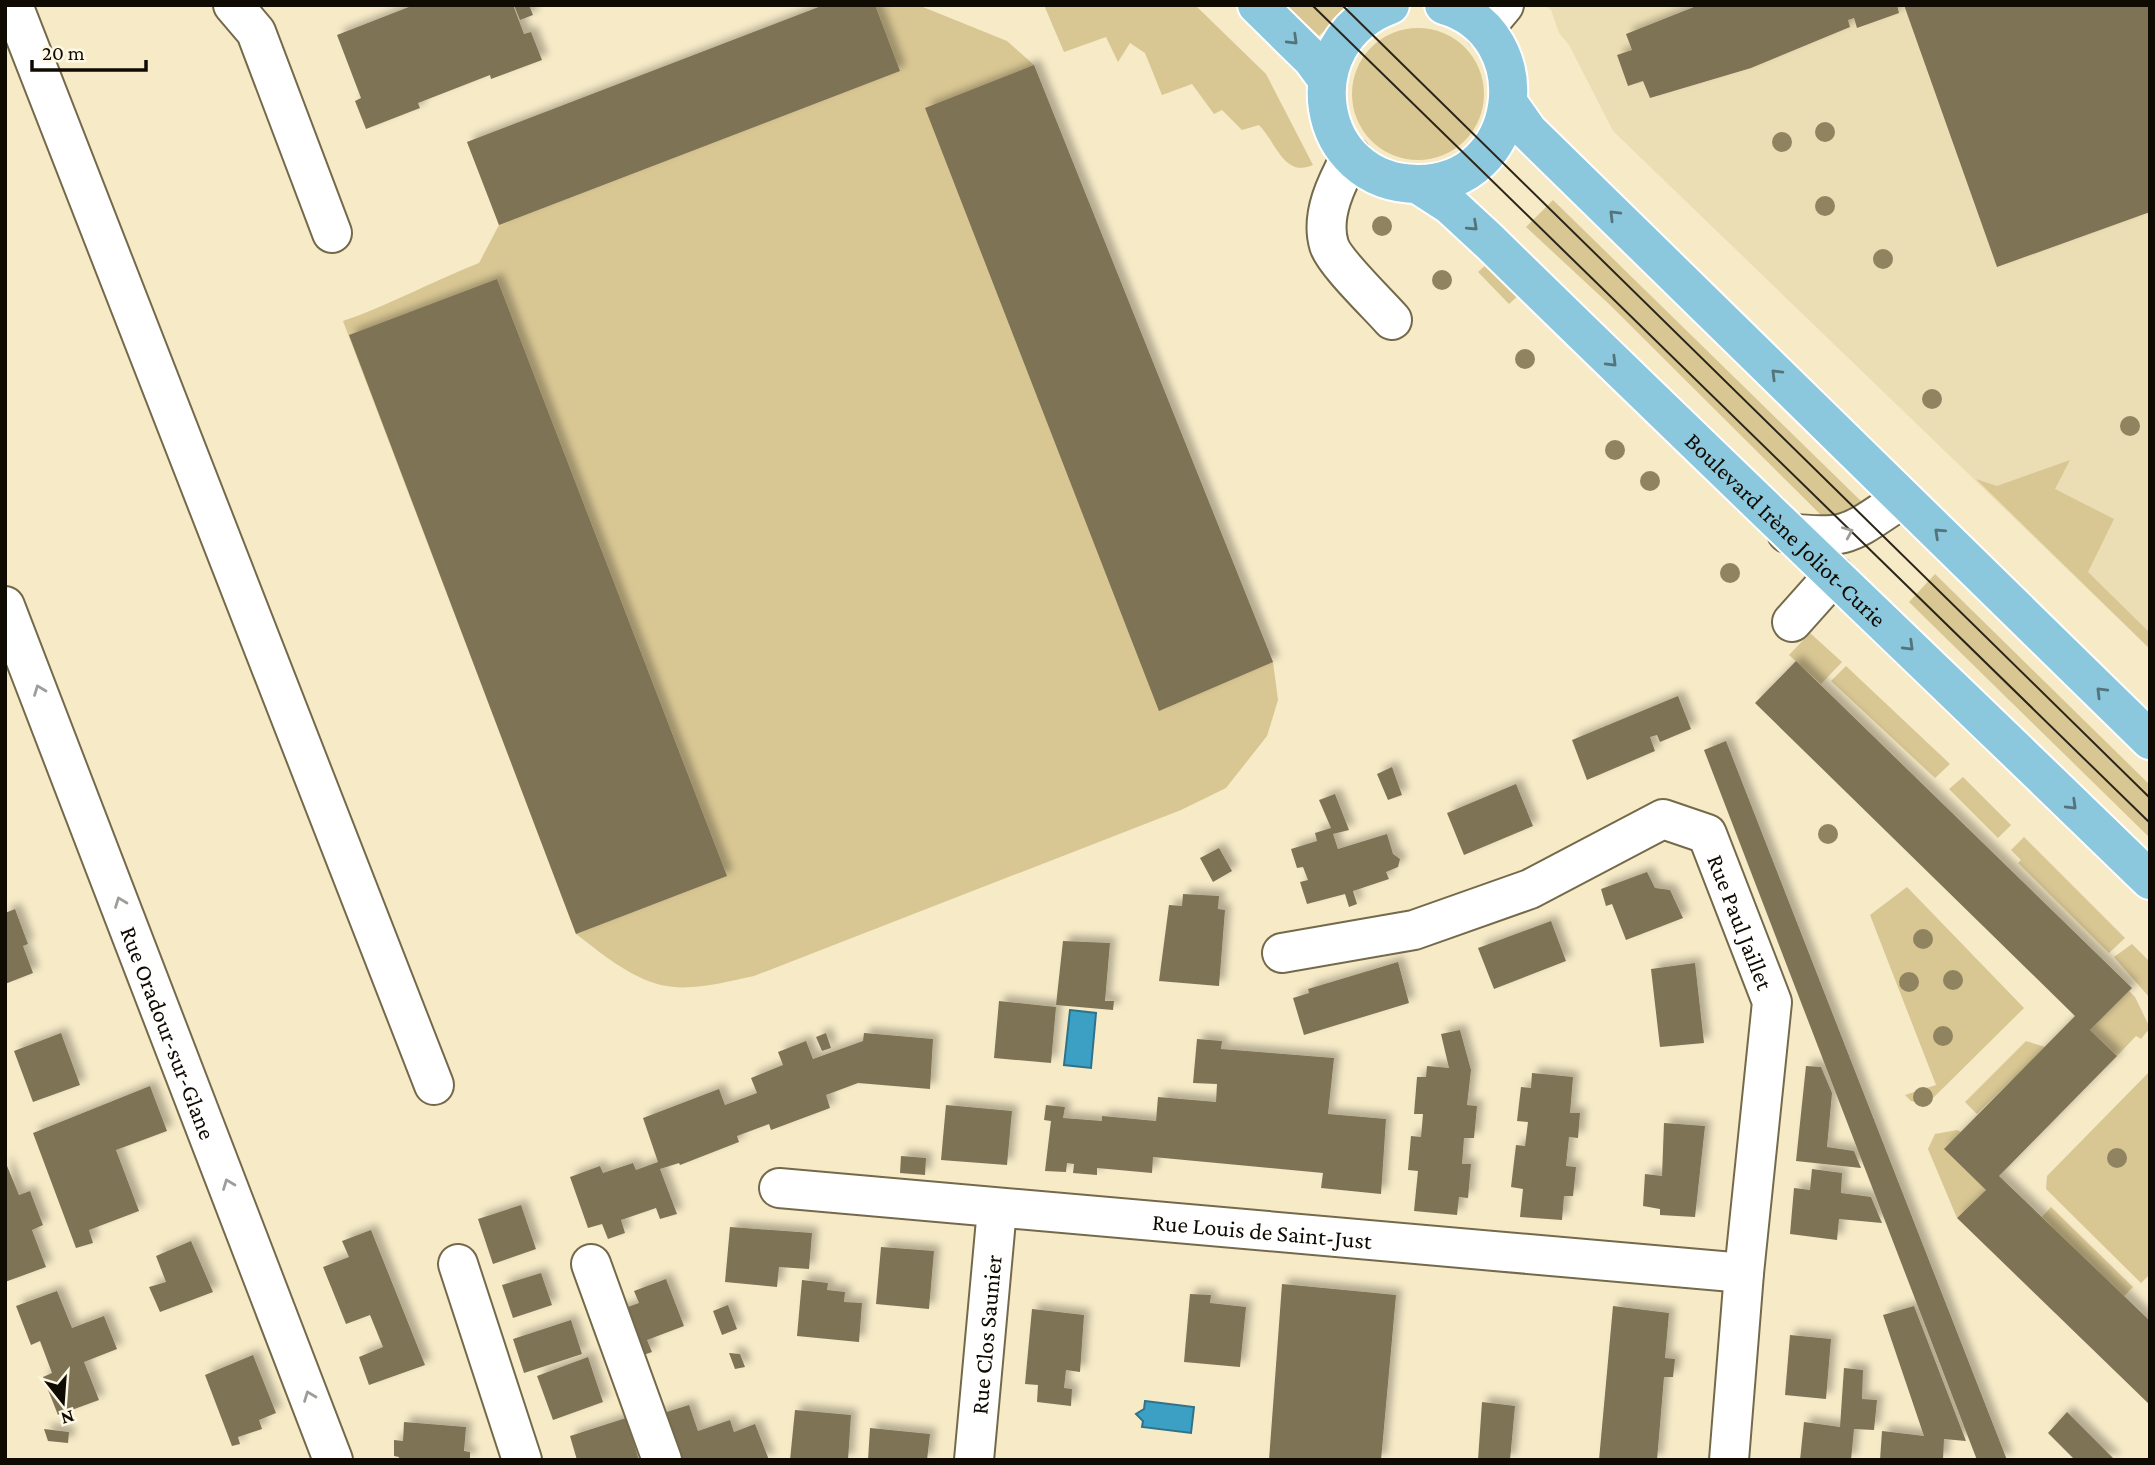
<svg xmlns="http://www.w3.org/2000/svg" width="2155" height="1465" font-family="'Crimson Pro',serif">
<defs>
<filter id="shadow"><feDropShadow dx="6" dy="-6" stdDeviation="3.5" flood-color="#0004"/></filter>
</defs>
<rect width="100%" height="100%" fill="#f6eac7"/>
<path fill="#ecdeb4" d="M 1544,5 L 2150,5 L 2150,649 L 1613,131 L 1569,45 L 1559,33 L 1551,10 Z"/>
<path fill="#d8c693" d="M 824,5 L 918,5 L 1007,41 L 1034,65 L 1273,662 L 1278,700 L 1267,736 L 1226,788 L 1181,810 L 754,976 C 725,982 690,992 661,985 C 629,977 601,953 576,934 L 343,321 C 390,305 433,281 479,263 L 499,225 L 467,142 Z
M 1044,5 L 1195,5 L 1266,74 L 1313,165 C 1284,178 1276,142 1259,125 L 1242,130 L 1222,110 L 1214,114 L 1192,84 L 1162,95 L 1145,53 L 1130,43 L 1118,62 L 1106,37 L 1064,52 Z
M 1286,5 L 1350,5 L 1319,36 Z
M1352 94a66 66 0 1 1 132 0a66 66 0 1 1-132 0Z
M 1553,200 L 1865,505 L 1829,518 L 1823,517 L 1609,304 L 1526,227 Z
M 1490,261 L 1522,292 L 1509,304 L 1478,272 Z
M 2070,460 L 2055,489 L 2114,519 L 2088,572 L 2150,633 L 2150,649 L 1976,479 L 1997,486 Z
M 1935,574 L 2150,785 L 2150,838 L 1909,602 Z
M 1810,633 L 1842,662 L 1821,684 L 1789,655 Z
M 1846,666 L 1950,764 L 1935,778 L 1831,681 Z
M 1963,777 L 2011,825 L 1998,838 L 1949,789 Z
M 2024,837 L 2125,938 L 2109,953 L 2018,863 L 2021,860 L 2011,850 Z
M 1907,887 L 2024,1008 L 1927,1104 L 1911,1101 L 1905,1095 L 1936,1085 L 1870,915 Z
M 2132,944 L 2150,962 L 2150,998 L 2114,957 Z
M 2129,991 L 2135,997 L 2150,1028 L 2141,1039 L 2136,1036 L 2117,1056 L 2090,1030 Z
M 2026,1041 L 2045,1047 L 1977,1114 L 1965,1102 Z
M 2150,1071 L 2150,1274 L 2141,1283 L 2046,1189 L 2047,1176 Z
M 1957,1130 L 1961,1132 L 1986,1190 L 1957,1218 L 1928,1149 L 1935,1134 Z
M 2051,1207 L 2133,1287 L 2123,1297 L 2042,1217 Z"/>
<path fill="#3ba0c4" stroke="#2e738a" stroke-width="2" d="M 1070,1010 L 1096,1013 L 1091,1068 L 1064,1065 Z
M 1145,1401 L 1194,1407 L 1191,1433 L 1142,1427 L 1143,1421 L 1136,1414 L 1144,1409 Z"/>
<path fill="#7e7355" filter="url(#shadow)" d="M 414,5 L 513,5 L 524,34 L 531,32 L 542,60 L 491,79 L 490,75 L 418,103 L 420,108 L 366,129 L 355,101 L 361,98 L 337,35 Z
M 514,5 L 529,5 L 533,15 L 520,20 Z
M 824,5 L 875,5 L 900,71 L 499,225 L 467,142 Z
M 1699,5 L 1897,5 L 1899,13 L 1857,28 L 1854,18 L 1848,20 L 1850,27 L 1751,68 L 1650,98 L 1643,81 L 1628,86 L 1617,55 L 1632,50 L 1626,34 Z
M 1904,5 L 2150,5 L 2150,212 L 1997,267 Z
M 1034,65 L 1273,662 L 1159,711 L 925,108 Z
M 497,279 L 727,876 L 576,934 L 349,335 Z
M 1796,661 L 2132,988 L 2090,1030 L 2117,1056 L 1999,1176 L 2150,1321 L 2150,1405 L 1957,1218 L 1986,1190 L 1944,1149 L 2075,1016 L 1755,703 Z
M 1678,696 L 1691,729 L 1660,742 L 1657,735 L 1650,737 L 1655,751 L 1587,780 L 1572,740 Z
M 1726,741 L 2007,1460 L 1977,1460 L 1704,750 Z
M 1392,767 L 1402,795 L 1388,800 L 1377,774 Z
M 1516,784 L 1533,826 L 1464,855 L 1447,813 Z
M 1335,794 L 1349,830 L 1333,834 L 1338,849 L 1387,834 L 1393,854 L 1400,859 L 1398,867 L 1386,872 L 1389,879 L 1353,891 L 1357,904 L 1349,907 L 1345,894 L 1307,904 L 1300,882 L 1308,880 L 1303,867 L 1297,868 L 1291,849 L 1317,841 L 1315,833 L 1331,828 L 1319,800 Z
M 1219,848 L 1232,871 L 1213,882 L 1200,858 Z
M 1647,872 L 1655,888 L 1670,890 L 1683,918 L 1626,940 L 1612,904 L 1606,906 L 1601,889 Z
M 1183,894 L 1219,896 L 1218,909 L 1225,910 L 1219,986 L 1159,981 L 1169,905 L 1182,906 Z
M 15,909 L 28,944 L 23,946 L 33,973 L 5,984 L 5,913 Z
M 1551,921 L 1566,961 L 1494,989 L 1478,948 Z
M 1063,941 L 1110,943 L 1105,1001 L 1114,1001 L 1113,1010 L 1056,1005 Z
M 1398,962 L 1409,1003 L 1304,1035 L 1293,998 L 1309,993 L 1308,989 Z
M 1695,963 L 1704,1043 L 1660,1047 L 1651,969 Z
M 999,1001 L 1056,1007 L 1051,1063 L 994,1058 Z
M 1460,1030 L 1471,1070 L 1467,1105 L 1477,1106 L 1474,1138 L 1464,1138 L 1462,1164 L 1471,1164 L 1468,1198 L 1459,1197 L 1457,1215 L 1414,1211 L 1418,1171 L 1408,1170 L 1411,1136 L 1421,1137 L 1423,1114 L 1414,1114 L 1417,1077 L 1426,1077 L 1427,1066 L 1449,1068 L 1441,1034 Z
M 61,1033 L 80,1085 L 33,1102 L 14,1051 Z
M 826,1033 L 831,1048 L 822,1051 L 816,1037 Z
M 864,1033 L 933,1039 L 930,1089 L 858,1083 L 826,1095 L 830,1108 L 771,1130 L 769,1124 L 737,1136 L 739,1142 L 680,1165 L 679,1163 L 660,1169 L 677,1214 L 660,1219 L 656,1208 L 621,1220 L 625,1233 L 608,1239 L 602,1224 L 588,1228 L 570,1177 L 600,1166 L 603,1173 L 633,1163 L 636,1170 L 658,1162 L 643,1118 L 719,1089 L 725,1105 L 757,1093 L 751,1078 L 783,1065 L 778,1052 L 806,1041 L 813,1059 L 863,1041 Z
M 1197,1039 L 1222,1041 L 1221,1049 L 1334,1058 L 1328,1114 L 1386,1119 L 1381,1194 L 1321,1188 L 1323,1173 L 1153,1157 L 1152,1173 L 1097,1168 L 1097,1175 L 1073,1173 L 1074,1164 L 1067,1163 L 1066,1172 L 1045,1171 L 1051,1121 L 1044,1120 L 1046,1105 L 1065,1107 L 1063,1118 L 1102,1121 L 1102,1116 L 1156,1121 L 1158,1097 L 1216,1102 L 1217,1084 L 1193,1083 Z
M 1806,1066 L 1821,1067 L 1832,1093 L 1827,1147 L 1854,1151 L 1861,1168 L 1796,1161 Z
M 1532,1073 L 1573,1077 L 1570,1113 L 1580,1113 L 1578,1138 L 1569,1137 L 1566,1166 L 1576,1167 L 1573,1196 L 1564,1196 L 1562,1220 L 1520,1217 L 1523,1189 L 1511,1187 L 1516,1145 L 1525,1146 L 1528,1122 L 1517,1121 L 1521,1087 L 1531,1088 Z
M 150,1086 L 167,1131 L 116,1150 L 139,1211 L 89,1230 L 93,1243 L 76,1248 L 33,1133 Z
M 946,1105 L 1012,1111 L 1007,1165 L 941,1160 Z
M 1664,1123 L 1705,1126 L 1695,1217 L 1660,1215 L 1660,1209 L 1643,1206 L 1645,1174 L 1662,1176 Z
M 901,1156 L 926,1158 L 925,1175 L 900,1173 Z
M 5,1161 L 19,1195 L 30,1191 L 43,1225 L 32,1230 L 46,1267 L 5,1282 Z
M 1812,1169 L 1842,1173 L 1841,1193 L 1871,1197 L 1882,1223 L 1839,1219 L 1837,1240 L 1790,1234 L 1794,1188 L 1810,1190 Z
M 521,1205 L 536,1249 L 493,1264 L 478,1219 Z
M 730,1227 L 812,1233 L 809,1269 L 779,1267 L 777,1287 L 725,1282 Z
M 371,1230 L 425,1365 L 369,1385 L 359,1357 L 383,1347 L 370,1315 L 346,1324 L 323,1267 L 349,1257 L 342,1241 Z
M 191,1241 L 213,1292 L 160,1312 L 149,1287 L 166,1282 L 156,1256 Z
M 881,1247 L 934,1251 L 929,1309 L 876,1304 Z
M 541,1273 L 552,1305 L 513,1318 L 502,1285 Z
M 666,1279 L 684,1326 L 647,1340 L 652,1352 L 635,1358 L 617,1311 L 639,1303 L 634,1291 Z
M 802,1280 L 828,1283 L 827,1290 L 845,1292 L 844,1302 L 862,1303 L 859,1342 L 797,1336 Z
M 1282,1284 L 1396,1295 L 1381,1460 L 1269,1460 Z
M 57,1291 L 72,1328 L 104,1316 L 117,1349 L 84,1362 L 99,1400 L 58,1415 L 43,1377 L 52,1373 L 40,1341 L 31,1345 L 16,1306 Z
M 1190,1294 L 1211,1295 L 1210,1303 L 1246,1307 L 1240,1367 L 1184,1362 Z
M 728,1305 L 737,1329 L 722,1335 L 713,1311 Z
M 1613,1306 L 1669,1313 L 1665,1358 L 1675,1359 L 1673,1377 L 1664,1377 L 1657,1460 L 1599,1460 Z
M 1914,1306 L 1966,1441 L 1944,1439 L 1943,1460 L 1880,1460 L 1882,1431 L 1924,1436 L 1883,1315 Z
M 1032,1309 L 1084,1315 L 1080,1372 L 1066,1370 L 1064,1388 L 1072,1389 L 1071,1406 L 1037,1402 L 1038,1385 L 1025,1384 Z
M 571,1320 L 582,1354 L 524,1373 L 513,1339 Z
M 1790,1335 L 1831,1339 L 1826,1399 L 1785,1395 Z
M 729,1353 L 740,1354 L 745,1367 L 735,1369 Z
M 253,1355 L 276,1413 L 259,1420 L 262,1429 L 238,1437 L 240,1444 L 232,1446 L 205,1375 Z
M 588,1357 L 603,1402 L 553,1420 L 537,1376 Z
M 1844,1368 L 1863,1370 L 1862,1399 L 1877,1400 L 1874,1430 L 1854,1429 L 1851,1460 L 1800,1460 L 1804,1422 L 1840,1427 Z
M 1482,1402 L 1515,1406 L 1510,1460 L 1478,1460 Z
M 689,1405 L 698,1431 L 730,1420 L 734,1432 L 755,1424 L 769,1460 L 673,1460 L 657,1415 Z
M 795,1410 L 851,1415 L 848,1460 L 790,1460 Z
M 2067,1412 L 2115,1460 L 2075,1460 L 2048,1433 Z
M 626,1418 L 639,1460 L 577,1460 L 570,1436 Z
M 404,1422 L 466,1427 L 464,1451 L 470,1452 L 470,1460 L 398,1460 L 399,1457 L 394,1456 L 394,1440 L 403,1441 Z
M 870,1428 L 930,1434 L 927,1460 L 868,1460 Z
M 44,1429 L 69,1432 L 68,1443 L 48,1441 Z"/>
<g fill="none" stroke-linecap="round" stroke-linejoin="round">
<g stroke="#746a4b" stroke-width="42">
<g id="minor">
<path d="M 13,5 L 434,1085"/>
<path d="M 233,5 L 256,32 L 332,233"/>
<path d="M 1484,29 L 1504,5"/>
<path d="M 1351,156 C 1337,182 1320,215 1329,245 C 1334,262 1379,305 1392,320"/>
<path d="M 1787,533 C 1850,540 1850,533 1902,499"/>
<path id="s1" d="M 5,606 L 333,1460"/>
<path d="M 1792,622 L 1834,575"/>
<path id="s2" d="M 1282,953 L 1414,930 L 1530,889 L 1663,819 L 1707,834 L 1772,1002 L 1744,1273 L 1729,1460"/>
<path id="s3" d="M 779,1188 L 1744,1273"/>
<path d="M 458,1264 L 522,1460"/>
<path d="M 591,1264 L 662,1460"/>
<path id="s4" d="M 974,1460 L 997,1209"/>
</g>
</g>
<g stroke="#fff" stroke-width="42">
<g id="major">
<path d="M 1257,5 L 1312,59 L 1326,78"/>
<path d="M 1390,5 C 1292,41 1313,184 1418,184 C 1522,185 1543,34 1444,5"/>
<path d="M 1509,104 L 1528,131 L 2150,740"/>
<path id="s5" d="M 1419,185 L 1450,205 L 1490,242 C 1709,457 1931,667 2150,880"/>
</g>
</g>
<use href="#minor" stroke="#fff" stroke-width="38"/>
<use href="#major" stroke="#8bc8dd" stroke-width="38"/>
<path stroke="#2b2519" stroke-width="2" d="M 1312,5 L 2150,823
M 1342,5 L 2150,798"/>
</g>
<g fill="#908460">
<circle cx="1825" cy="132" r="10"/>
<circle cx="1782" cy="142" r="10"/>
<circle cx="1825" cy="206" r="10"/>
<circle cx="1382" cy="226" r="10"/>
<circle cx="1883" cy="259" r="10"/>
<circle cx="1442" cy="280" r="10"/>
<circle cx="1525" cy="359" r="10"/>
<circle cx="1932" cy="399" r="10"/>
<circle cx="2130" cy="426" r="10"/>
<circle cx="1615" cy="450" r="10"/>
<circle cx="1650" cy="481" r="10"/>
<circle cx="1730" cy="573" r="10"/>
<circle cx="1828" cy="834" r="10"/>
<circle cx="1923" cy="939" r="10"/>
<circle cx="1953" cy="980" r="10"/>
<circle cx="1909" cy="982" r="10"/>
<circle cx="1943" cy="1036" r="10"/>
<circle cx="1923" cy="1097" r="10"/>
<circle cx="2117" cy="1158" r="10"/>
</g>
<defs><path id="oneway-chevron" d="M-2-3.5L2.5 0L-2 3.5" fill="none" stroke-width="1.6" stroke-linecap="round" stroke-linejoin="round" transform="scale(1.75)"/></defs>
<g stroke="#54737a">
<use href="#oneway-chevron" transform="translate(1293 40) rotate(44)"/>
<use href="#oneway-chevron" transform="translate(1614 215) rotate(-135)"/>
<use href="#oneway-chevron" transform="translate(1473 226) rotate(43)"/>
<use href="#oneway-chevron" transform="translate(1612 362) rotate(45)"/>
<use href="#oneway-chevron" transform="translate(1776 374) rotate(-135)"/>
<use href="#oneway-chevron" transform="translate(1939 533) rotate(-137)"/>
<use href="#oneway-chevron" transform="translate(1909 646) rotate(44)"/>
<use href="#oneway-chevron" transform="translate(2101 692) rotate(-135)"/>
<use href="#oneway-chevron" transform="translate(2072 805) rotate(44)"/>
</g>
<g stroke="#9f9d9a">
<use href="#oneway-chevron" transform="translate(1848 532) rotate(-23)"/>
<use href="#oneway-chevron" transform="translate(39 690) rotate(-111)"/>
<use href="#oneway-chevron" transform="translate(120 902) rotate(-111)"/>
<use href="#oneway-chevron" transform="translate(228 1184) rotate(-111)"/>
<use href="#oneway-chevron" transform="translate(309 1396) rotate(-111)"/>
</g>
<g text-anchor="middle" dominant-baseline="central" stroke-width="7" stroke-linejoin="round" paint-order="stroke">
<g font-size="24" fill="#100b02" stroke="#fef7e3">
<text stroke="none"><textPath href="#s5" startOffset="504">Boulevard Irène Joliot-Curie</textPath></text>
<text stroke="none"><textPath href="#s2" startOffset="548">Rue Paul Jaillet</textPath></text>
<text stroke="none"><textPath href="#s1" startOffset="457">Rue Oradour-sur-Glane</textPath></text>
<text stroke="none"><textPath href="#s3" startOffset="485">Rue Louis de Saint-Just</textPath></text>
<text stroke="none"><textPath href="#s4" startOffset="126">Rue Clos Saunier</textPath></text>
</g>
</g>
<rect width="2155" height="1465" fill="none" stroke="#100b02" stroke-width="14"/>
<g transform="translate(63 1402) rotate(163)" stroke="#fef7e3" stroke-width="5" paint-order="stroke">
<path d="M0-5L12 26L0 18L-12 26Z" fill="#100b02"/>
<text y="-10" font-size="19" font-weight="bold" text-anchor="middle" fill="#100b02">N</text>
</g>
<path d="M32 60v10h114v-10" fill="none" stroke="#100b02" stroke-width="3.5"/>
<text x="42" y="60" font-size="21" fill="#100b02" stroke="#fef7e3" stroke-width="5" paint-order="stroke">20 m</text>
</svg>
